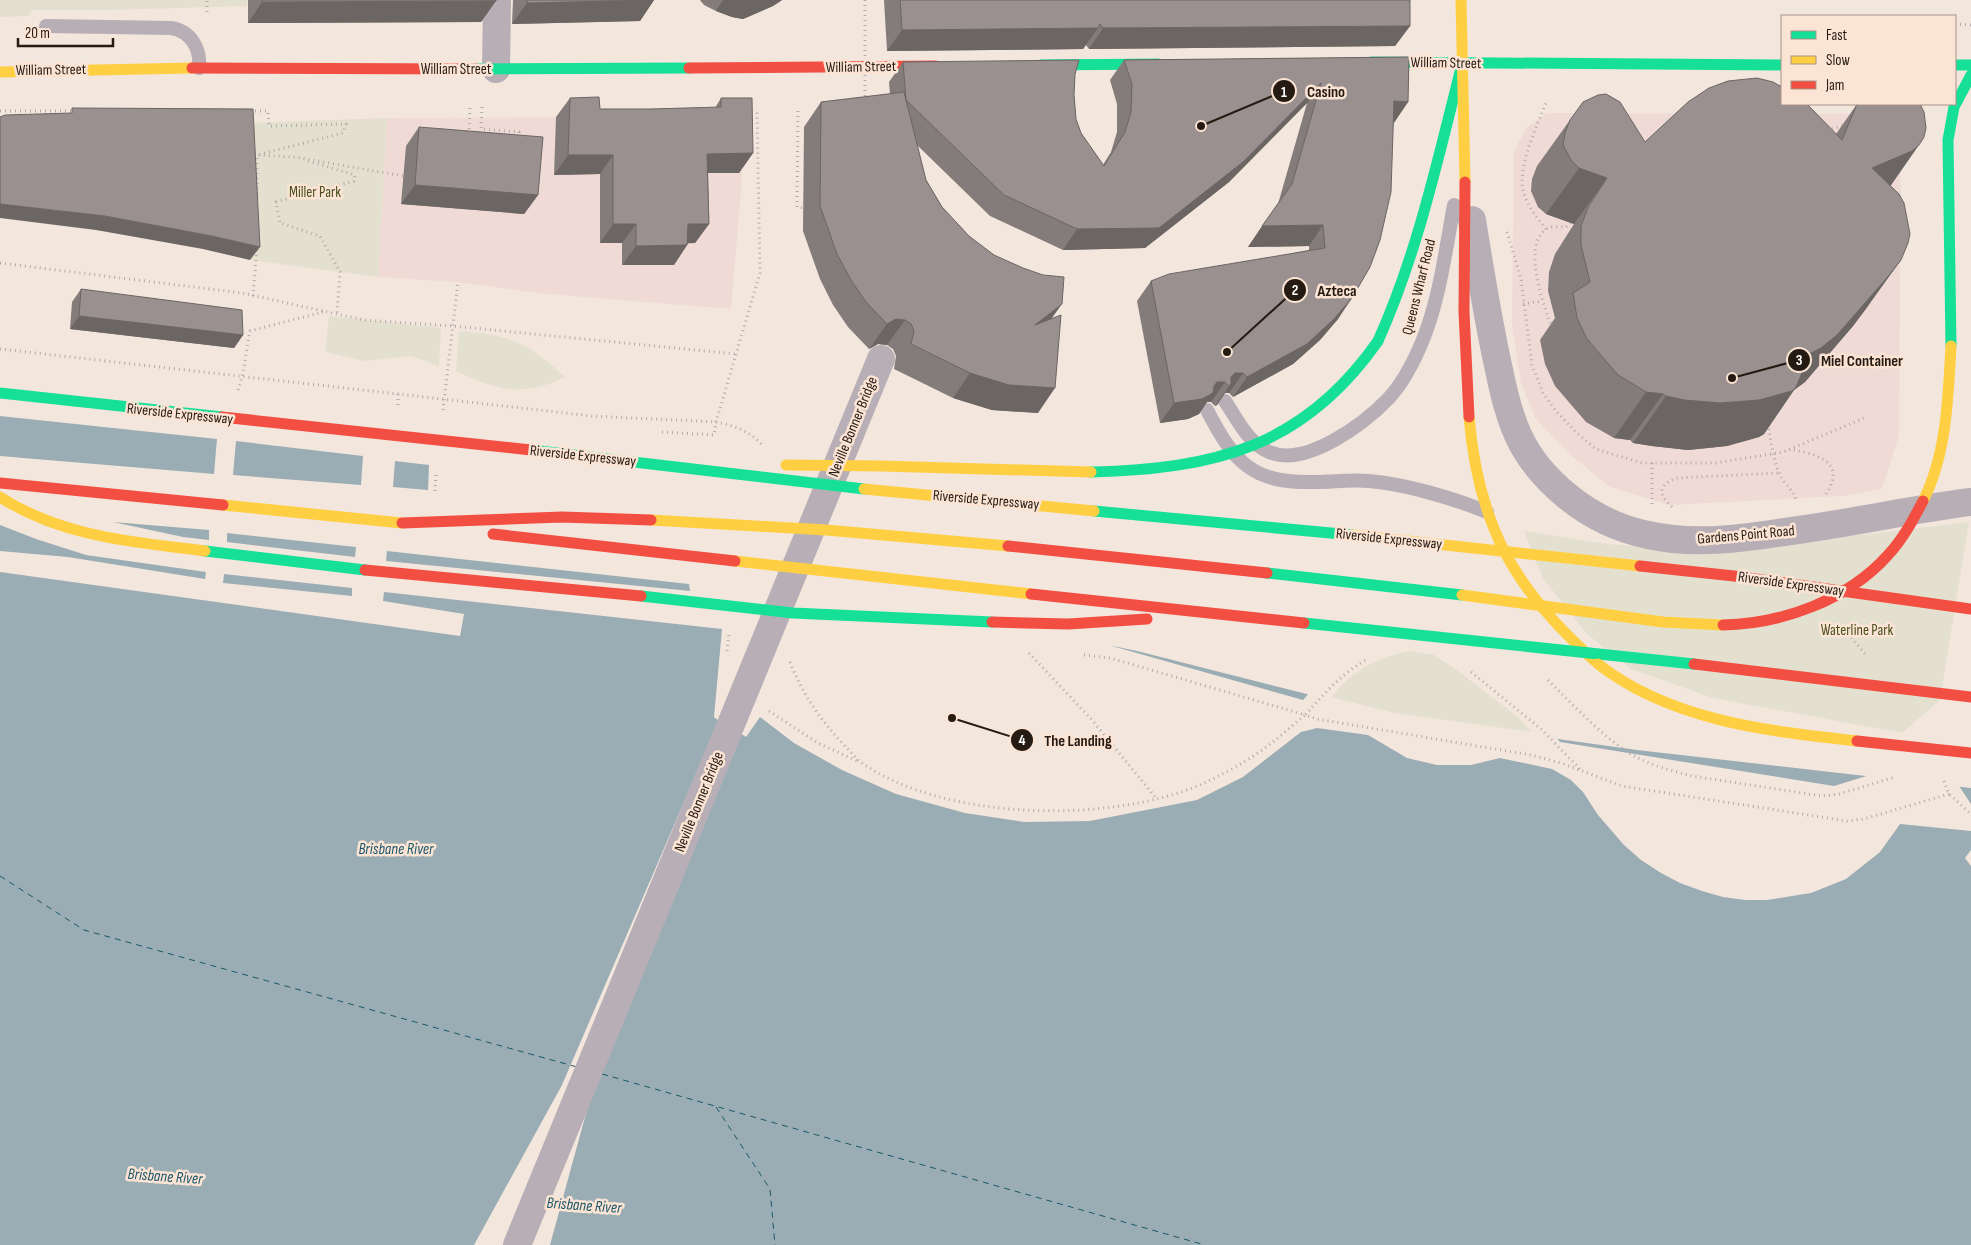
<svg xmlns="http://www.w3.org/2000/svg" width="1971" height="1245" font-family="'Sofia Sans Condensed',sans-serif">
<rect width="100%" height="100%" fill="#f3e6dd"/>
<path fill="#efdad5" d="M 1547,113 L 1901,114 L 1899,435 L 1882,489 L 1842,496 L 1669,505 L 1610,487 L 1573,457 L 1536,419 L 1521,383 L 1512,325 L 1514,152 L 1526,128 Z
M 740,117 L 742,178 L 731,309 L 537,293 L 458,282 L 378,277 L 387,118 Z"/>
<path fill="#e4e0d0" d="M 0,0 L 247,0 L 247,6 L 112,10 L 33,10 L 28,16 L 0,17 Z
M 387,118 L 378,277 L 250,260 L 244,123 Z
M 329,316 L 441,328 L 439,366 L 411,356 L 365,361 L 325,352 Z
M 459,331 C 510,334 528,343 565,377 C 522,398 497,390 456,371 Z
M 1969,522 L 1940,700 L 1902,733 L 1713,698 L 1631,669 L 1587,634 L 1543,578 L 1524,531 L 1608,544 L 1706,553 Z
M 1410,651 L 1434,655 L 1454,668 L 1518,717 L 1547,749 L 1328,703 C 1345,675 1377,656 1410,651 Z"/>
<path fill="#9badb4" d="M 0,402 L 576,474 L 948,612 L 1137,651 L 1394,716 L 1637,750 L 1971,788 L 1971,850 L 1965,858 L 1971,866 L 1971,1245 L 0,1245 Z"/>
<path fill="#f3e6dd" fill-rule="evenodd" d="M 0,399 L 270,429 L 576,471 L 802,548 L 949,610 L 1124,646 L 1112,646 L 1303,700 L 1310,692 L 1394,713 L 1554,735 L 1560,742 L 1834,786 L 1873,774 L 1957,783 L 1971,804 L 1971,831 L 1900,824 L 1880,852 L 1846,879 L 1811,893 L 1767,900 L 1745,900 L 1723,897 L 1702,891 L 1680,883 L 1661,873 L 1641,860 L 1624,845 L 1598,815 L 1583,792 L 1571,780 L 1552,769 L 1500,758 L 1471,765 L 1437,765 L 1407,758 L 1368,735 L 1317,728 L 1301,732 L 1243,777 L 1197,800 L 1090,821 L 1024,822 L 965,813 L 896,794 L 842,770 L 794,743 L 760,717 L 746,737 L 740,733 L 591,1095 L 550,1245 L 474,1245 L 562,1085 L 719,721 L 714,717 L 722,629 L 384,592 L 383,601 L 464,614 L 460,636 L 0,572 L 0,551 L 68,557 L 205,579 L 206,572 L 86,555 L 36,539 L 0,525 L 0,456 L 214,474 L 217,439 L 0,416 ZM 236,441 L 363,456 L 361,485 L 233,475 ZM 395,461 L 429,465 L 428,490 L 393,487 ZM 113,522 L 209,530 L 209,540 L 183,537 ZM 227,533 L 356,547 L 355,557 L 227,542 ZM 387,551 L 689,584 L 690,591 L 386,561 ZM 224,574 L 352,588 L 352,596 L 223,583 Z"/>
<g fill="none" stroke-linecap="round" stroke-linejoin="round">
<path stroke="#1a576c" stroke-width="1" stroke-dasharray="6 5" stroke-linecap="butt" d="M 0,876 L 84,930 L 577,1067
M 602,1074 L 1205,1245
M 716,1107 L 770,1189 L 775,1245"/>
<path stroke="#b2aaab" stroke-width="3" stroke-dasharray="1 4" stroke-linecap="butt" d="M 207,12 L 207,0
M 1955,24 L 1971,25
M 482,107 L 481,129 L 519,132 L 518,137
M 0,111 L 74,111
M 250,111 L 268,111 L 269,126 L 346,124 L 343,133 L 257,155 L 295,157 L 403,176
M 798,111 L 797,207 L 805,208
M 1827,130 L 1845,125
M 469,134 L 470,107
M 308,161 L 355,175 L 354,181 L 276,202 L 280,223 L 320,236 L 340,272 L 337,313
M 257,199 L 257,155
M 1546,229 C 1538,219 1530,209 1525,197 C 1514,170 1538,125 1547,100
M 1507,232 L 1521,279 L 1532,365 L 1543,393 L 1555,410 L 1577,433 L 1596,449 L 1642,463 L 1716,463 L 1783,452 L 1867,417
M 0,263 L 242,293 L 364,320 L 452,326 L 736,354
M 253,296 L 257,248
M 1523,304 L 1542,301
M 1552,328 C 1544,307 1523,248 1544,231 C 1550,225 1559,227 1566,227 L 1572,221
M 0,349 L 592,416 L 716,422 C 733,425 752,432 763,446
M 238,390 C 245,371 246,350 250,331 L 323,312
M 398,394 L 398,406
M 443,410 L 458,282
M 1768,424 C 1771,442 1773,461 1781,477 C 1786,486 1794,491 1796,500
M 662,432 L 714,435 L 716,422 L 760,273 L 757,111
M 1789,449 C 1815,454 1848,461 1826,494
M 1652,463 L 1652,505
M 435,491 L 436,471
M 1672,507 C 1658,494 1658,486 1676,478 L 1780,473
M 1842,626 L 1865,654
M 727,651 L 729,635
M 1029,653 L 1092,720 L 1156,798
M 1084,655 L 1110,658 L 1305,715 C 1323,695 1342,673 1366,660
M 790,662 C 803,695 821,721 846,747 C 851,752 856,759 862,763 C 945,821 1111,824 1202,784 C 1228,772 1257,756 1279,737 C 1288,730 1296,722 1305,715 L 1317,719 L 1531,755 L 1561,763 L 1622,786 L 1847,821 L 1864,819 L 1949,794
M 1471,672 L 1541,729 L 1580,769
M 1548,680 C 1572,704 1595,729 1623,749 C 1642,763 1669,770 1692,776 L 1822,796 L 1839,794 L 1895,777
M 769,711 L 818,743 L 857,761
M 1944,781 L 1949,794 L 1971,814"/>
<path stroke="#b8afb6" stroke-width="14" d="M 46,26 L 171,28 C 191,31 201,49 199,68
M 1225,401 C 1237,419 1248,443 1269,452 C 1306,468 1365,423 1389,398 C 1402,384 1411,367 1419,349 C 1439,305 1445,253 1454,205
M 1207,410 C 1234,462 1252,484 1315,482 C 1333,482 1351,479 1369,481 C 1405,484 1453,498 1487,512"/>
<path stroke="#b8afb6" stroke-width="28" d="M 496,69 L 497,0
M 1472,220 C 1479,264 1486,307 1495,351 C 1501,379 1506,408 1518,435 C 1529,459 1546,479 1567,496 C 1590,515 1619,529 1648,535 C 1693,545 1740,539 1784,532 C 1847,524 1908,510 1971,502"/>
<path stroke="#16e098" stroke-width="11" d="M 1371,62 L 1782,65
M 1041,65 L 1158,64
M 1955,65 L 1971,65
M 477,69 L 689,68
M 1378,341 C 1418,252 1438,158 1462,64
M 1951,346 L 1948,140 L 1954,107 L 1971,75
M 205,551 L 365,570"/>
<path stroke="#ffcf43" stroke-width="11" d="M 1461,0 L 1465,182
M 0,72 L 192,68
M 1469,417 C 1478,524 1514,590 1595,661
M 0,497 C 62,537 134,542 205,551
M 223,505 L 402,523"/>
<path stroke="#f24e42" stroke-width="11" d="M 192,68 L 477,69
M 689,68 L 936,66
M 1465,182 L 1464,312 L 1469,417
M 0,483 L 223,505"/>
<path stroke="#b2aaab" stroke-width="3" stroke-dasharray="1 4" stroke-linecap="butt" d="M 865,101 L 865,0"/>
<path stroke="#b8afb6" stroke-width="28" d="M 517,1245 L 881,359"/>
<path stroke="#16e098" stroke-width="11" d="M 0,393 L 222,417
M 531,450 L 864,489
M 1091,472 C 1215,469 1304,447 1378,341
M 1094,511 L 1352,535
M 1267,573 L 1462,595
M 641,596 L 793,613 L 992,622
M 1304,623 L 1694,664"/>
<path stroke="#ffcf43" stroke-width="11" d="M 786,465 L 882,466 L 1091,472
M 864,489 L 1094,511
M 1923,501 C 1947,454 1948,397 1951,346
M 651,520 L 826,530 L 1008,546
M 1352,535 L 1640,566
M 735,561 L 1031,594
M 1462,595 L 1663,622 L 1723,625
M 1598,664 C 1671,721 1768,731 1857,741"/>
<path stroke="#f24e42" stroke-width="11" d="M 222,417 L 531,450
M 402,523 L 562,517 L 651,520
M 493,534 L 735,561
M 1008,546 L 1267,573
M 1640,566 L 1734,576 L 1971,609
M 365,570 L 641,596
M 1031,594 L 1304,623
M 992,622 L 1068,624 L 1147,619
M 1723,625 C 1782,624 1848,600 1888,555 C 1903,539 1913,520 1923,501
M 1694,664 L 1971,697
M 1857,741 L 1971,753"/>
</g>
<path fill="#847c7b" d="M 248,0 L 496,0 L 481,22 L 248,23 Z
M 513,0 L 654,0 L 640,21 L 512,24 Z
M 700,0 L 782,0 L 773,6 L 743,19 L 732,17 L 716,11 L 704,5 Z
M 884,0 L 1410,0 L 1410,26 L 1395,46 L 1089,49 L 1086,45 L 1083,49 L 887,51 Z
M 1409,57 L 1408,102 L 1393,123 L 1338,319 L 1320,340 L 1293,364 L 1233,397 L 1229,393 L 1225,393 L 1217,405 L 1215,406 L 1211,402 L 1207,402 L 1199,414 L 1188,419 L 1160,423 L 1137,301 L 1151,281 L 1309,250 L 1309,246 L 1248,247 L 1278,204 L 1307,103 L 1229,182 L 1145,248 L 1063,250 L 990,216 L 917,145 L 926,180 L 942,207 L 969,236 L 1051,319 L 1038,413 L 992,410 L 953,398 L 894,369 L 896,356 L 893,349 L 887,345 L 878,344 L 869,349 L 848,327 L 833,305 L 820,279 L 803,231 L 804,127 L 821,102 L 890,94 L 889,82 L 903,62 L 1075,74 L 1074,95 L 1076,119 L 1081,133 L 1103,165 L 1111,152 L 1117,132 L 1117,104 L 1110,80 L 1124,60 Z
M 570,98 L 600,109 L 651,109 L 715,108 L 721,98 L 753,153 L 739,173 L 708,173 L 709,224 L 695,243 L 688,243 L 687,245 L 674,265 L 622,265 L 622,243 L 600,243 L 600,174 L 554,175 L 556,117 Z
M 1857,104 L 1891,186 L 1868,306 L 1853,326 L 1805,382 L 1794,390 L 1764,434 L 1759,437 L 1727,446 L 1688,450 L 1652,446 L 1633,443 L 1630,440 L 1614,438 L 1586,422 L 1555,386 L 1545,364 L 1540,340 L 1555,318 L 1548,291 L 1549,272 L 1555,254 L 1574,224 L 1546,214 L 1538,207 L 1531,191 L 1532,179 L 1537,166 L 1570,120 L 1645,142 L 1836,134 Z
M 419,127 L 538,195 L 524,214 L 401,204 L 406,146 Z
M 81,289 L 243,335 L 234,348 L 70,329 L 72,302 Z"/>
<path fill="#6b6564" d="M 654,0 L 640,21 L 512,24 L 527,3 Z
M 723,0 L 782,0 L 773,6 L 743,19 L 732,17 L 716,11 Z
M 496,1 L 481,22 L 248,23 L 262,2 Z
M 1410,26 L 1395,46 L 1089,49 L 1103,28 Z
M 1098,28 L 1083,49 L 887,51 L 902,30 Z
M 1321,83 L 1307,103 L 1229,182 L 1145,248 L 1063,250 L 1077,229 Z
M 1394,101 L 1408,102 L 1394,123 L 1380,122 Z
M 1919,145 L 1887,191 L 1872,168 Z
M 753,153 L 739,173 L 694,173 L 707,154 Z
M 568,155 L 613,155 L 600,174 L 554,175 Z
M 1579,168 L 1607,178 L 1574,224 L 1546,214 Z
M 415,185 L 538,195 L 524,214 L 401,204 Z
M 0,204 L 105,216 L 212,236 L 260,247 L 250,260 L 203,249 L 96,230 L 0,218 Z
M 613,224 L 636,224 L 622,243 L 600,243 Z
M 688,224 L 709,224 L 695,243 L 674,244 Z
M 1323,225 L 1309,246 L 1248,247 L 1262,226 Z
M 687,245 L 674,265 L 622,265 L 636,246 Z
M 1901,260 L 1868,306 L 1853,326 L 1805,382 L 1794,390 L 1764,434 L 1759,437 L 1727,446 L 1688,450 L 1652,446 L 1633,443 L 1666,396 L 1805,356 Z
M 1352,298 L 1338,319 L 1320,340 L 1293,364 L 1233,397 L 1247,377 Z
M 1062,304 L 1044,329 L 1035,325 Z
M 79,316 L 243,335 L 234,348 L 70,329 Z
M 896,319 L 905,320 L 887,345 L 878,344 L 869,349 L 887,324 Z
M 970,373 L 1055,388 L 1038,413 L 992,410 L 953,398 Z
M 1235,373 L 1243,373 L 1229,393 L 1225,393 L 1217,405 L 1215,406 L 1229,386 L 1231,377 Z
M 1217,382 L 1225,382 L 1211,402 L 1207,402 L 1199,414 L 1188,419 L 1160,423 L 1174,403 L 1214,386 Z
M 1646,392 L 1663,394 L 1630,440 L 1614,438 Z"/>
<path fill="#99908f" stroke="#6b6564" d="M 262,0 L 496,0 L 496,1 L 262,2 Z
M 527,0 L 654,0 L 527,3 Z
M 900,0 L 1410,0 L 1410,26 L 1103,28 L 1100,24 L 1098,28 L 902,30 Z
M 1409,57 L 1408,102 L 1394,101 L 1391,192 L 1380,240 L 1370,267 L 1352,298 L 1334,319 L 1307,344 L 1247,377 L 1243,373 L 1235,373 L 1231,377 L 1231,384 L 1229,386 L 1225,382 L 1217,382 L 1214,386 L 1213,393 L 1202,399 L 1174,403 L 1151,281 L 1169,274 L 1325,248 L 1323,225 L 1262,226 L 1292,184 L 1321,83 L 1243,162 L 1159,228 L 1077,229 L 1004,195 L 906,100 L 903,62 L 1079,60 L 1075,74 L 1074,95 L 1076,119 L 1081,133 L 1104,166 L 1125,132 L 1131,112 L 1132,84 L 1124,60 Z
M 1757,78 L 1773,82 L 1782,87 L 1782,104 L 1807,104 L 1842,140 L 1857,104 L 1920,104 L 1924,112 L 1926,128 L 1924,137 L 1919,145 L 1912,151 L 1872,168 L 1899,194 L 1904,203 L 1910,234 L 1908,243 L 1901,260 L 1886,279 L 1837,335 L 1821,348 L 1805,356 L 1802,373 L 1796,387 L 1792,391 L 1759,400 L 1720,403 L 1684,400 L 1666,396 L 1663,394 L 1646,392 L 1618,375 L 1587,339 L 1577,318 L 1573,293 L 1590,282 L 1581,245 L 1581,226 L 1588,207 L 1607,178 L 1579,168 L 1571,160 L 1563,145 L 1565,133 L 1570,120 L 1583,102 L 1598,95 L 1606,94 L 1620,102 L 1645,142 L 1688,102 L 1709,88 L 1728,81 Z
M 904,92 L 926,180 L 942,207 L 969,236 L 994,255 L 1023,268 L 1043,275 L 1064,277 L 1062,304 L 1035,325 L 1061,315 L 1055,388 L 1009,385 L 970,373 L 911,344 L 914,331 L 911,324 L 905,320 L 896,319 L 887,324 L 866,302 L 851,280 L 837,254 L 820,206 L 821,102 Z
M 599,97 L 600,109 L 651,109 L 721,107 L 721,98 L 752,98 L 753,153 L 707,154 L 709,224 L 688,224 L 687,245 L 636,246 L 636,224 L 613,224 L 613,155 L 568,155 L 570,98 Z
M 72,108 L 253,109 L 260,247 L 212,236 L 105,216 L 0,204 L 0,117 L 5,115 L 72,113 Z
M 419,127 L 543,137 L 538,195 L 415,185 Z
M 81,289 L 242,310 L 243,335 L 79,316 Z"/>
<g text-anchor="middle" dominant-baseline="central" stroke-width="5" stroke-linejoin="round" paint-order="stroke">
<g font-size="15" fill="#251b13" stroke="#fce4d4">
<text transform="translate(1446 63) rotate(1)">William Street</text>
<text transform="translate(861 67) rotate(-1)">William Street</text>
<text x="456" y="69">William Street</text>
<text transform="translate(51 70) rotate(-1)">William Street</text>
<text transform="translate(1419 287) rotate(-76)">Queens Wharf Road</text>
<text transform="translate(180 414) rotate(6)">Riverside Expressway</text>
<text transform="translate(853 427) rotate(-68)">Neville Bonner Bridge</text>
<text transform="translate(583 456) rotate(6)">Riverside Expressway</text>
<text transform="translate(986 500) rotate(5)">Riverside Expressway</text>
<text transform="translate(1746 535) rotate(-5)">Gardens Point Road</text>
<text transform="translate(1389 539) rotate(6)">Riverside Expressway</text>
<text transform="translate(1791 584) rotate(8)">Riverside Expressway</text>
<text transform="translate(699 802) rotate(-68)">Neville Bonner Bridge</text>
</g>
<g font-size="15" fill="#494f1e" stroke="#fce4d4">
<text x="315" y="192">Miller Park</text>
<text x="1857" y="630">Waterline Park</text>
</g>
<g font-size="16" font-style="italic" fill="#1a576c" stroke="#fce4d4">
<text x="396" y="849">Brisbane River</text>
<text transform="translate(165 1177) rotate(4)">Brisbane River</text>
<text transform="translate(584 1206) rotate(4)">Brisbane River</text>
</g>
</g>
<path fill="none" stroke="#251b13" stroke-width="2" d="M1201 126L1284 91M1227 352L1295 290M1732 378L1799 360M952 718L1022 740"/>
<g fill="#251b13" stroke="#fce4d4" stroke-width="2">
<circle cx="1201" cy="126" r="5"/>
<circle cx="1227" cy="352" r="5"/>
<circle cx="1732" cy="378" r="5"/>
<circle cx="952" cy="718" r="5"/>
<circle cx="1284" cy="91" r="12"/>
<circle cx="1295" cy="290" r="12"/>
<circle cx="1799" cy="360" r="12"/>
<circle cx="1022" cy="740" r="12"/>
</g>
<g font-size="15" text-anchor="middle" font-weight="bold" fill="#fff">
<text x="1284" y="97">1</text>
<text x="1295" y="295">2</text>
<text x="1799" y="365">3</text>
<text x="1022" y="745">4</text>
</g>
<g font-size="16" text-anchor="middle" font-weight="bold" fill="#251b13" stroke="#fce4d4" stroke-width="5" stroke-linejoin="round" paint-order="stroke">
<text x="1326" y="97">Casino</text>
<text x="1337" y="296">Azteca</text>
<text x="1862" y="366">Miel Container</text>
<text x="1078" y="746">The Landing</text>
</g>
<rect x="1781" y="15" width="175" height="90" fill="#fce4d4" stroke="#a69487"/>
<rect x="1791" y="31" width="25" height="8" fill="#16e098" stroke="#a69487"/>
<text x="1826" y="40" font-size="15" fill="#251b13">Fast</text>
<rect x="1791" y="56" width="25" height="8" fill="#ffcf43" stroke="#a69487"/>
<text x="1826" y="65" font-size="15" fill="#251b13">Slow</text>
<rect x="1791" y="81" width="25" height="8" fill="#f24e42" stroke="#a69487"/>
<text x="1826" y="90" font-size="15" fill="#251b13">Jam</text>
<path d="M18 38v8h95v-8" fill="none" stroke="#251b13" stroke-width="2.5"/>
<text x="25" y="38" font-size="15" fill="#251b13" stroke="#fce4d4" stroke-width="4" paint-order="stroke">20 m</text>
</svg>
